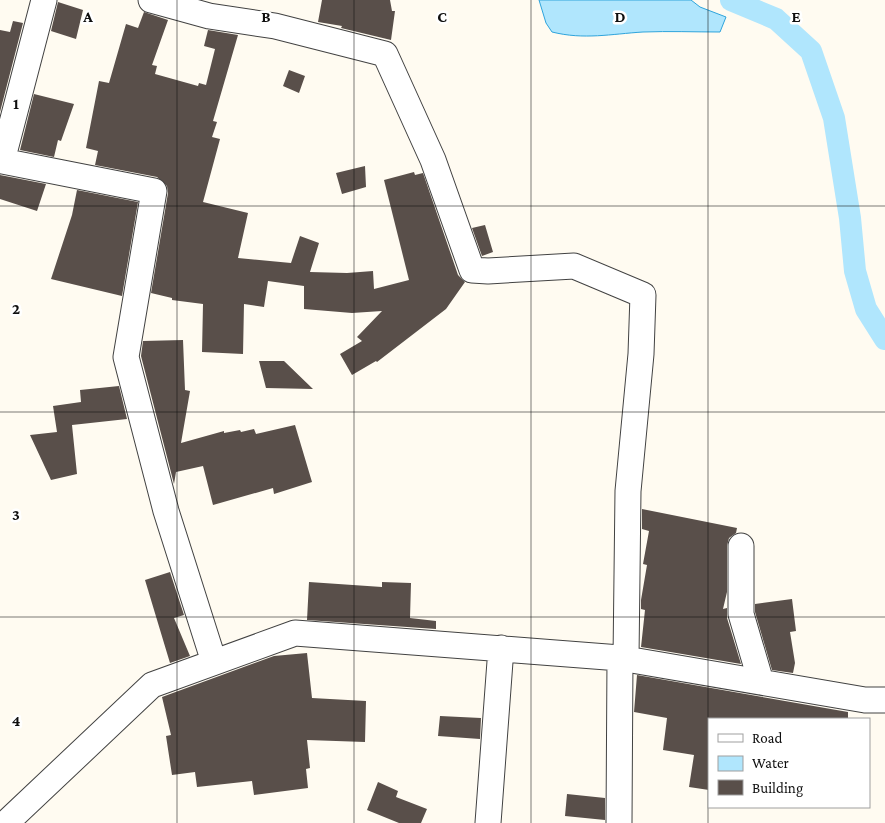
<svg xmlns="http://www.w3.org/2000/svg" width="885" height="823" font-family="'Crimson Pro',serif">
<rect width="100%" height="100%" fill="#fffbf1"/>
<path fill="#b0e6fd" stroke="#2ea4dc" d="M 539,0 L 691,0 L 700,7 L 726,17 L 720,32 C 695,32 669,31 643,32 C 611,34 584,40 552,32 L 546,23 Z"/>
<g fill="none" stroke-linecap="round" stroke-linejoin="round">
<path stroke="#b0e6fd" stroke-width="22" d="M 731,0 L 776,19 L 811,51 L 834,118 L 850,218 L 855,271 L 866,309 L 885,339"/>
</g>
<path fill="#594f4a" d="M 322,0 L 390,0 L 392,11 L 395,11 L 391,40 L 341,28 L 342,26 L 318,22 Z
M 58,2 L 83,10 L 76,39 L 51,31 Z
M 144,12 L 168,20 L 152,65 L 157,66 L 155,74 L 198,86 L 199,83 L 206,85 L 215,49 L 204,46 L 208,30 L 238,35 L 213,121 L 217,122 L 212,137 L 220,139 L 203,202 L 248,213 L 238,258 L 291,263 L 300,236 L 319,243 L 310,272 L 347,273 L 373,271 L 374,289 L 409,280 L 384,180 L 414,172 L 415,175 L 423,173 L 458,275 L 465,282 L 446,309 L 377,362 L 376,361 L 352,375 L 340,354 L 362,341 L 357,337 L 382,311 L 352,313 L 304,309 L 304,286 L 268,281 L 264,307 L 244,304 L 243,354 L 202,352 L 203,304 L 172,300 L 172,298 L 151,293 L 168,193 L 167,186 L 157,177 L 95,165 L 98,151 L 86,148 L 99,81 L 109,83 L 126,24 L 138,28 Z
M 13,21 L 23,23 L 0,112 L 0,30 L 10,32 Z
M 289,70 L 305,76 L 299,93 L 283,86 Z
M 34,94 L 74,104 L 61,141 L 58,140 L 54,157 L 20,150 Z
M 365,166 L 366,187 L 342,194 L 336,173 Z
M 0,175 L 46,184 L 37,211 L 0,199 Z
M 77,190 L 138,202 L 122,296 L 51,279 L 72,215 Z
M 485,225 L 493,252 L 482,256 L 472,228 Z
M 183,340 L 185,390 L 190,391 L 181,443 L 224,431 L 224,433 L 240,430 L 241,432 L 254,429 L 256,434 L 295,425 L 312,482 L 274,494 L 273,488 L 213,505 L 203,466 L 176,472 L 174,484 L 141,356 L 143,341 Z
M 259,361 L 284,361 L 313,389 L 266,388 Z
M 119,386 L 127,419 L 72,425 L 77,474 L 51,480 L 30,435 L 57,432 L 53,406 L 81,402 L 80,390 Z
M 642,509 L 737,528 L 736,533 L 729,538 L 727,546 L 727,592 L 723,609 L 727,608 L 727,618 L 741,664 L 641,647 L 645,610 L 641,609 L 641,600 L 647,565 L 643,564 L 649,531 L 642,529 Z
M 170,572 L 184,615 L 174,618 L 190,656 L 170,663 L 145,580 Z
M 309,582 L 382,587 L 382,582 L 411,583 L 410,618 L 436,621 L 436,629 L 307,620 Z
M 792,599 L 796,631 L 790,632 L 795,663 L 793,673 L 772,670 L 755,612 L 755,604 Z
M 307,653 L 312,698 L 366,701 L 365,742 L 307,740 L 310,768 L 306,769 L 308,788 L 254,795 L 252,781 L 197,787 L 195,772 L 172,775 L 166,736 L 171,735 L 162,697 L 274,656 Z
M 637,675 L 848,712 L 848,719 L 709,719 L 709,790 L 689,787 L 694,755 L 663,750 L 667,718 L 634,712 Z
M 440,716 L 481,718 L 480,739 L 438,736 Z
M 378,782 L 398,791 L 396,797 L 427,809 L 421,823 L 399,823 L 367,810 Z
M 567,794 L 605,798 L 605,820 L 565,816 Z"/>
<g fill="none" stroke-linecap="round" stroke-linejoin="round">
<g stroke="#424242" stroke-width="27">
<path id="minor" d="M 151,0 L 209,16 L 275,26 L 385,54 L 433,160 L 472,270 L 488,271 L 574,266 L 643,295 L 641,354 L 628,491 L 626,659
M 0,160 L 2,161 L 44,0
M 2,161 L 154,191 L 126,357 L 166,511 L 214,662
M 741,546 L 741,614 L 761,682
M 6,823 L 152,685 L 295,633 L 620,658 L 865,700 L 885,700
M 488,823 L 501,648
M 619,823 L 620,658"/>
</g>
<use href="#minor" stroke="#fff" stroke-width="25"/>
</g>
<path fill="none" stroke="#0f0f0f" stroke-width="1" stroke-opacity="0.55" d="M 177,0 L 177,823M 354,0 L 354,823M 531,0 L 531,823M 708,0 L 708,823M 0,206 L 885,206M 0,412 L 885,412M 0,617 L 885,617"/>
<g font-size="16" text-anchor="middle" font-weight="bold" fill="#0f0f0f" stroke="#fff" stroke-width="5" stroke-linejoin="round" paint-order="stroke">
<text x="88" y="22">A</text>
<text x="266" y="22">B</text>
<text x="442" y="22">C</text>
<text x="620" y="22">D</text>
<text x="796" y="22">E</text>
<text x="16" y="109">1</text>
<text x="16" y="314">2</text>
<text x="16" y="520">3</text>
<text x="16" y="726">4</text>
</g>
<rect x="708" y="718" width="162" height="90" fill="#ffffff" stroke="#9f9f9f"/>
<rect x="718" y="734" width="25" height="8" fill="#ffffff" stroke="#9f9f9f"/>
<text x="752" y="743" font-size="15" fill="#0f0f0f">Road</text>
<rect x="718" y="756" width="25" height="15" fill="#b0e6fd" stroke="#9f9f9f"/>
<text x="752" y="768" font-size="15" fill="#0f0f0f">Water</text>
<rect x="718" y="780" width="25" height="15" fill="#594f4a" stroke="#9f9f9f"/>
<text x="752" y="793" font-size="15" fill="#0f0f0f">Building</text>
</svg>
